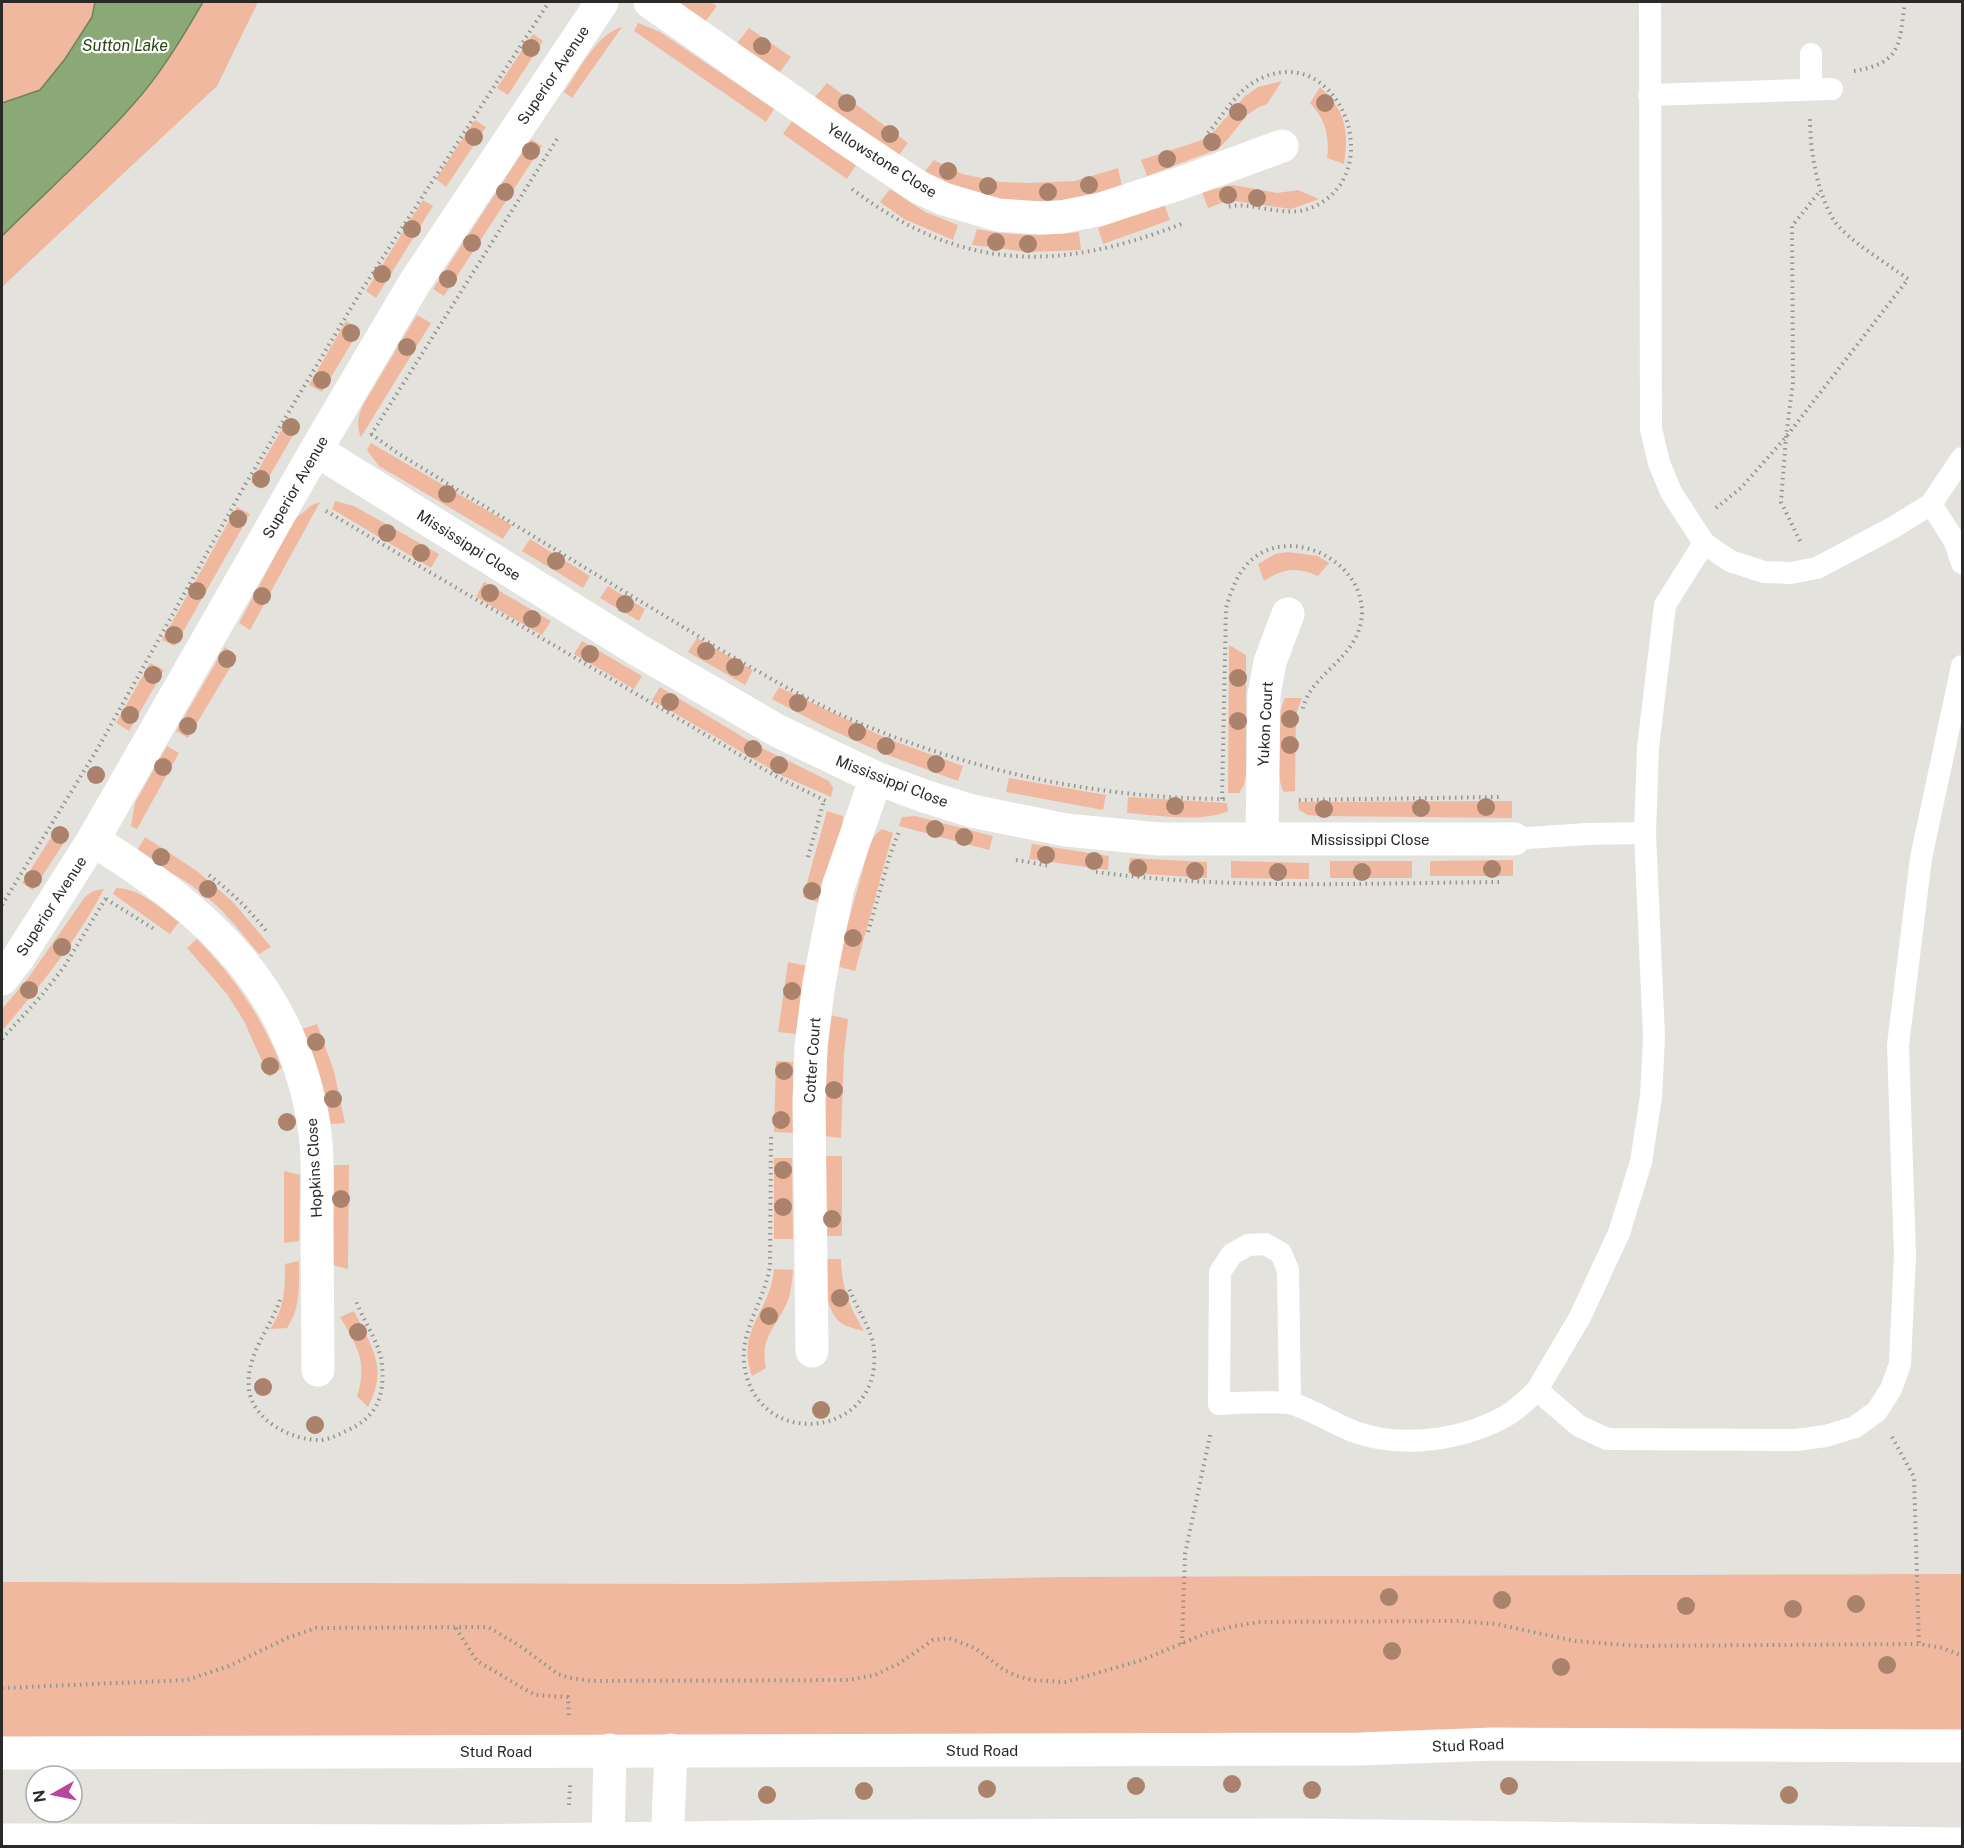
<svg xmlns="http://www.w3.org/2000/svg" width="1964" height="1848" font-family="'Public Sans',sans-serif">
<rect width="100%" height="100%" fill="#e4e2dd"/>
<path fill="#f0b89f" d="M 2,2 L 258,2 L 217,86 L 2,287 Z
M 675,2 L 710,2 L 717,6 L 705,22 Z
M 638,23 L 660,32 L 774,109 L 766,122 L 634,31 Z
M 622,27 L 572,98 L 564,92 C 579,71 597,33 622,27 Z
M 749,28 L 791,57 L 780,72 L 737,43 Z
M 533,34 L 543,41 L 508,95 L 497,88 Z
M 1282,81 L 1267,104 L 1257,108 L 1247,115 L 1228,139 L 1218,149 L 1147,176 L 1141,160 L 1208,138 L 1245,96 L 1258,87 Z
M 827,83 L 908,143 L 899,155 L 815,97 Z
M 1320,87 C 1346,112 1349,129 1344,164 L 1327,158 C 1330,136 1325,119 1310,103 Z
M 475,120 L 486,127 L 446,187 L 436,179 Z
M 792,121 L 856,165 L 847,179 L 783,134 Z
M 531,139 L 542,146 L 444,296 L 433,289 Z
M 934,160 L 962,174 L 1001,182 L 1029,183 L 1075,181 L 1118,168 L 1122,186 L 1078,199 L 1025,202 L 1000,199 L 954,186 L 925,171 Z
M 1233,185 L 1277,193 L 1298,190 L 1319,199 L 1291,209 L 1234,201 L 1224,202 L 1208,208 L 1202,192 Z
M 890,189 L 925,212 L 958,225 L 953,240 L 904,219 L 880,202 Z
M 423,200 L 433,206 L 376,298 L 366,291 Z
M 1164,204 L 1170,220 L 1103,244 L 1098,228 Z
M 977,229 C 1011,236 1044,236 1079,232 L 1081,250 L 1028,252 L 972,245 Z
M 417,315 L 431,323 L 361,437 C 356,426 358,416 363,405 Z
M 346,321 L 360,329 L 322,392 L 309,385 Z
M 288,419 L 299,425 L 262,489 L 251,482 Z
M 371,443 L 512,525 L 503,539 L 379,466 L 367,450 Z
M 335,501 L 354,506 L 439,554 L 431,568 L 332,509 Z
M 320,502 L 250,630 L 239,623 L 295,519 L 312,505 Z
M 237,507 L 250,514 L 175,646 L 162,640 Z
M 530,539 L 590,576 L 583,588 L 522,551 Z
M 1288,552 L 1318,556 L 1329,563 L 1318,576 C 1297,567 1283,568 1264,581 L 1258,564 L 1275,554 Z
M 484,582 L 551,621 L 542,635 L 476,597 Z
M 608,586 L 645,609 L 639,621 L 600,598 Z
M 697,638 L 753,670 L 745,685 L 688,652 Z
M 582,641 L 642,676 L 634,689 L 574,654 Z
M 1229,645 L 1246,655 L 1246,774 L 1244,785 L 1239,793 L 1228,793 Z
M 225,647 L 237,656 L 188,738 L 176,731 Z
M 150,663 L 164,670 L 129,731 L 116,723 Z
M 660,687 L 756,745 L 829,781 L 833,788 L 831,797 L 783,776 L 652,700 Z
M 779,687 L 888,739 L 963,766 L 958,781 L 882,753 L 821,725 L 772,699 Z
M 1285,698 L 1302,698 L 1296,714 L 1295,791 L 1284,792 C 1276,781 1276,730 1279,716 C 1280,709 1283,704 1285,698 Z
M 167,746 L 179,753 L 137,829 L 131,826 L 135,803 Z
M 1009,778 L 1106,795 L 1103,810 L 1006,792 Z
M 1128,797 L 1227,803 L 1228,811 C 1201,823 1156,815 1127,813 Z
M 1512,801 L 1512,818 L 1320,816 L 1308,815 L 1299,810 L 1298,802 Z
M 827,811 L 843,816 L 842,830 L 820,903 L 803,897 Z
M 915,816 L 993,836 L 989,850 L 899,826 L 902,817 Z
M 57,828 L 69,835 L 33,890 L 22,883 Z
M 882,829 L 893,833 L 855,971 L 836,966 L 870,844 L 876,834 Z
M 145,837 L 197,871 L 233,902 L 271,947 L 259,954 C 243,935 228,915 209,899 C 198,891 187,881 175,875 C 160,867 146,864 138,849 Z
M 1032,844 L 1109,856 L 1108,870 L 1029,859 Z
M 1130,858 L 1207,862 L 1207,878 L 1128,873 Z
M 1513,860 L 1513,876 L 1430,876 L 1430,861 Z
M 1231,861 L 1309,863 L 1309,879 L 1231,878 Z
M 1330,861 L 1412,861 L 1412,878 L 1330,878 Z
M 116,888 C 140,888 161,909 179,922 L 170,934 L 113,894 Z
M 104,889 C 76,942 40,986 2,1031 L 2,1009 L 29,977 L 85,897 L 93,891 Z
M 197,939 C 235,978 262,1017 282,1068 L 269,1077 L 244,1021 L 227,994 L 187,948 Z
M 788,962 L 807,966 L 796,1034 L 778,1032 Z
M 830,1015 L 848,1019 L 844,1054 L 841,1138 L 825,1136 L 826,1077 Z
M 317,1024 L 334,1071 L 345,1123 L 331,1124 C 325,1090 316,1059 302,1029 Z
M 776,1061 L 793,1062 L 793,1133 L 774,1132 Z
M 824,1156 L 842,1156 L 842,1236 L 825,1236 Z
M 774,1158 L 792,1158 L 793,1239 L 774,1239 Z
M 333,1165 L 349,1165 L 348,1269 L 333,1265 Z
M 284,1171 L 300,1175 L 299,1241 L 284,1243 Z
M 825,1259 L 841,1259 C 842,1290 849,1305 864,1331 C 857,1329 847,1327 841,1323 C 824,1309 825,1279 825,1259 Z
M 299,1261 C 299,1285 301,1308 287,1328 L 270,1329 C 285,1308 285,1289 285,1264 Z
M 774,1269 L 793,1270 C 792,1283 791,1296 785,1307 C 773,1331 760,1339 766,1368 L 752,1376 C 735,1330 771,1311 774,1269 Z
M 354,1311 C 371,1346 389,1367 368,1407 L 357,1396 C 368,1362 357,1346 340,1317 Z
M 1962,1574 L 1962,1747 L 2,1753 L 2,1582 L 737,1584 L 1062,1577 Z"/>
<path fill="#8aa976" stroke="#6e835f" stroke-width="1.5" d="M 95,2 L 203,2 C 185,33 166,65 143,93 C 100,144 49,189 2,236 L 2,103 L 40,90 L 65,59 L 92,17 Z"/>
<g fill="none" stroke-linecap="round" stroke-linejoin="round">
<path stroke="#95938f" stroke-width="4" stroke-dasharray="1.5 4.5" stroke-linecap="butt" d="M 1854,71 C 1903,63 1899,43 1905,2
M 1208,133 C 1222,117 1235,93 1254,82 C 1336,34 1392,172 1313,207 C 1285,220 1253,200 1227,207
M 852,189 C 963,273 1059,272 1184,223
M 371,434 L 399,454 C 488,508 576,563 665,616 C 721,650 778,685 837,713 C 959,769 1095,799 1228,799
M 371,435 L 557,139
M 1716,508 L 1741,488 L 1786,437 L 1908,279 C 1888,264 1849,241 1835,222 C 1817,194 1810,151 1810,119
M 326,511 L 779,778 L 826,801
M 1800,541 L 1781,502 L 1786,437 L 1793,382 L 1792,226 L 1821,190
M 1222,799 L 1226,608 C 1232,589 1238,570 1255,557 C 1296,527 1363,563 1362,613 C 1360,660 1309,672 1302,712
M 1299,800 L 1499,797
M 808,857 L 824,800
M 1016,860 L 1050,866
M 1096,872 C 1229,890 1366,883 1500,882
M 209,875 C 231,892 250,910 267,932
M 106,899 L 154,929
M 2,905 L 98,748 L 245,485 L 363,288 L 549,2
M 868,932 L 891,852 L 900,829
M 2,1039 L 42,995 L 64,967 L 106,898
M 771,1137 L 770,1266 C 765,1299 741,1329 744,1362 C 753,1452 882,1440 874,1351 C 873,1329 856,1309 849,1288
M 280,1300 C 270,1329 245,1356 249,1389 C 252,1420 292,1441 321,1440 C 330,1439 338,1435 346,1431 C 376,1418 385,1397 382,1365 C 380,1342 362,1320 355,1298
M 1892,1437 L 1914,1477 L 1919,1644
M 456,1628 L 477,1661 L 535,1695 L 568,1697 L 569,1718
M 1182,1644 L 1185,1554 L 1211,1431
M 2,1688 L 187,1680 L 229,1666 L 287,1638 L 316,1628 L 488,1627 L 520,1646 L 558,1674 L 570,1678 L 592,1681 L 848,1680 L 875,1675 L 898,1664 L 933,1640 L 949,1638 L 975,1648 L 1004,1670 L 1017,1676 L 1032,1680 L 1066,1682 L 1142,1660 L 1207,1633 L 1234,1626 L 1260,1622 L 1457,1621 L 1496,1624 L 1575,1641 L 1639,1646 L 1919,1644 L 1943,1648 L 1962,1656
M 569,1805 L 570,1785"/>
<path stroke="#fff" stroke-width="22" d="M 1650,2 L 1651,429 L 1659,463 L 1671,492 L 1704,543 L 1730,561 L 1764,572 L 1791,573 L 1817,568 L 1894,527 L 1931,504 L 1962,458
M 1811,89 L 1811,54
M 1649,95 L 1832,89
M 1931,504 L 1955,542 L 1962,563
M 1704,543 L 1665,605 L 1648,748 L 1645,833 L 1654,1037 L 1651,1097 L 1641,1162 L 1619,1233 L 1580,1317 L 1537,1390 L 1579,1426 L 1607,1439 L 1796,1440 L 1826,1436 L 1855,1427 L 1877,1411 L 1891,1389 L 1900,1364 L 1905,1255 L 1898,1045 L 1921,858 L 1962,666
M 1514,839 L 1587,834 L 1645,833
M 1290,1403 L 1288,1270 L 1281,1253 L 1265,1244 L 1248,1245 L 1232,1254 L 1220,1272 L 1219,1404 C 1242,1403 1266,1401 1288,1403 C 1304,1405 1338,1426 1355,1432 C 1402,1449 1463,1440 1506,1416 C 1518,1409 1528,1399 1537,1390"/>
<path stroke="#fff" stroke-width="33" d="M 650,2 L 842,136 L 920,188 L 944,199 L 998,215 L 1042,218 L 1062,217 L 1101,209 L 1184,182 L 1282,146
M 316,450 L 638,650 L 778,731 L 876,778 L 924,796 L 972,811 L 1066,830 L 1159,839 L 1514,839
M 1262,839 L 1264,695 L 1270,662 L 1288,614
M 93,840 C 210,913 295,989 315,1133 C 319,1163 317,1194 317,1224 C 317,1273 318,1321 318,1370
M 2,979 L 18,958 L 93,840 L 316,450 L 415,282 L 602,2
M 812,1351 L 809,1102 L 811,1046 L 819,983 L 838,887 L 876,778
M 608,1846 L 610,1750
M 667,1846 L 671,1750"/>
<path stroke="#fff" stroke-width="33" d="M 2,1753 L 1359,1749 L 1493,1744 L 1962,1746
M 2,1840 L 461,1841 L 825,1836 L 1305,1835 L 1962,1844"/>
</g>
<g fill="#ab836c">
<circle cx="762" cy="46" r="9"/>
<circle cx="531" cy="48" r="9"/>
<circle cx="847" cy="103" r="9"/>
<circle cx="1325" cy="103" r="9"/>
<circle cx="1238" cy="112" r="9"/>
<circle cx="890" cy="134" r="9"/>
<circle cx="474" cy="137" r="9"/>
<circle cx="1212" cy="142" r="9"/>
<circle cx="531" cy="151" r="9"/>
<circle cx="1167" cy="159" r="9"/>
<circle cx="948" cy="171" r="9"/>
<circle cx="1089" cy="185" r="9"/>
<circle cx="988" cy="186" r="9"/>
<circle cx="505" cy="192" r="9"/>
<circle cx="1048" cy="192" r="9"/>
<circle cx="1228" cy="195" r="9"/>
<circle cx="1257" cy="198" r="9"/>
<circle cx="412" cy="229" r="9"/>
<circle cx="996" cy="242" r="9"/>
<circle cx="472" cy="243" r="9"/>
<circle cx="1028" cy="244" r="9"/>
<circle cx="382" cy="274" r="9"/>
<circle cx="448" cy="279" r="9"/>
<circle cx="351" cy="333" r="9"/>
<circle cx="407" cy="347" r="9"/>
<circle cx="322" cy="380" r="9"/>
<circle cx="291" cy="427" r="9"/>
<circle cx="261" cy="479" r="9"/>
<circle cx="447" cy="494" r="9"/>
<circle cx="238" cy="519" r="9"/>
<circle cx="387" cy="533" r="9"/>
<circle cx="421" cy="553" r="9"/>
<circle cx="556" cy="561" r="9"/>
<circle cx="197" cy="591" r="9"/>
<circle cx="490" cy="593" r="9"/>
<circle cx="262" cy="596" r="9"/>
<circle cx="625" cy="604" r="9"/>
<circle cx="532" cy="619" r="9"/>
<circle cx="174" cy="635" r="9"/>
<circle cx="706" cy="651" r="9"/>
<circle cx="590" cy="654" r="9"/>
<circle cx="227" cy="659" r="9"/>
<circle cx="735" cy="667" r="9"/>
<circle cx="153" cy="675" r="9"/>
<circle cx="1238" cy="678" r="9"/>
<circle cx="670" cy="702" r="9"/>
<circle cx="798" cy="703" r="9"/>
<circle cx="130" cy="715" r="9"/>
<circle cx="1290" cy="719" r="9"/>
<circle cx="1238" cy="721" r="9"/>
<circle cx="188" cy="726" r="9"/>
<circle cx="857" cy="732" r="9"/>
<circle cx="1290" cy="745" r="9"/>
<circle cx="886" cy="746" r="9"/>
<circle cx="753" cy="749" r="9"/>
<circle cx="936" cy="764" r="9"/>
<circle cx="779" cy="765" r="9"/>
<circle cx="163" cy="767" r="9"/>
<circle cx="96" cy="775" r="9"/>
<circle cx="1175" cy="806" r="9"/>
<circle cx="1486" cy="807" r="9"/>
<circle cx="1421" cy="808" r="9"/>
<circle cx="1324" cy="809" r="9"/>
<circle cx="935" cy="829" r="9"/>
<circle cx="60" cy="835" r="9"/>
<circle cx="964" cy="837" r="9"/>
<circle cx="1046" cy="855" r="9"/>
<circle cx="161" cy="857" r="9"/>
<circle cx="1094" cy="861" r="9"/>
<circle cx="1138" cy="868" r="9"/>
<circle cx="1492" cy="869" r="9"/>
<circle cx="1195" cy="871" r="9"/>
<circle cx="1278" cy="872" r="9"/>
<circle cx="1362" cy="872" r="9"/>
<circle cx="33" cy="879" r="9"/>
<circle cx="208" cy="889" r="9"/>
<circle cx="812" cy="891" r="9"/>
<circle cx="853" cy="938" r="9"/>
<circle cx="62" cy="947" r="9"/>
<circle cx="29" cy="990" r="9"/>
<circle cx="792" cy="991" r="9"/>
<circle cx="316" cy="1042" r="9"/>
<circle cx="270" cy="1066" r="9"/>
<circle cx="784" cy="1071" r="9"/>
<circle cx="834" cy="1090" r="9"/>
<circle cx="333" cy="1099" r="9"/>
<circle cx="781" cy="1120" r="9"/>
<circle cx="287" cy="1122" r="9"/>
<circle cx="783" cy="1170" r="9"/>
<circle cx="341" cy="1199" r="9"/>
<circle cx="783" cy="1207" r="9"/>
<circle cx="832" cy="1219" r="9"/>
<circle cx="840" cy="1298" r="9"/>
<circle cx="769" cy="1316" r="9"/>
<circle cx="358" cy="1332" r="9"/>
<circle cx="263" cy="1387" r="9"/>
<circle cx="821" cy="1410" r="9"/>
<circle cx="315" cy="1425" r="9"/>
<circle cx="1389" cy="1597" r="9"/>
<circle cx="1502" cy="1600" r="9"/>
<circle cx="1856" cy="1604" r="9"/>
<circle cx="1686" cy="1606" r="9"/>
<circle cx="1793" cy="1609" r="9"/>
<circle cx="1392" cy="1651" r="9"/>
<circle cx="1887" cy="1665" r="9"/>
<circle cx="1561" cy="1667" r="9"/>
<circle cx="1232" cy="1784" r="9"/>
<circle cx="1136" cy="1786" r="9"/>
<circle cx="1509" cy="1786" r="9"/>
<circle cx="987" cy="1789" r="9"/>
<circle cx="1312" cy="1790" r="9"/>
<circle cx="864" cy="1791" r="9"/>
<circle cx="767" cy="1795" r="9"/>
<circle cx="1789" cy="1795" r="9"/>
</g>
<g text-anchor="middle" dominant-baseline="central" stroke-width="4.5" stroke-linejoin="round" paint-order="stroke">
<g font-size="15" fill="#2b2a28" stroke="#fff">
<text transform="translate(553 75) rotate(-56)">Superior Avenue</text>
<text transform="translate(882 160) rotate(32)">Yellowstone Close</text>
<text transform="translate(295 487) rotate(-60)">Superior Avenue</text>
<text transform="translate(469 545) rotate(32)">Mississippi Close</text>
<text transform="translate(1265 724) rotate(-87)">Yukon Court</text>
<text transform="translate(892 781) rotate(21)">Mississippi Close</text>
<text x="1370" y="839">Mississippi Close</text>
<text transform="translate(51 906) rotate(-57)">Superior Avenue</text>
<text transform="translate(812 1060) rotate(-86)">Cotter Court</text>
<text transform="translate(314 1168) rotate(-93)">Hopkins Close</text>
<text transform="translate(1468 1745) rotate(-2)">Stud Road</text>
<text x="982" y="1750">Stud Road</text>
<text x="496" y="1751">Stud Road</text>
</g>
<g font-size="16" font-style="italic" fill="#294710" stroke="#fff">
<text x="125" y="45">Sutton Lake</text>
</g>
</g>
<rect width="1964" height="1848" fill="none" stroke="#2b2a28" stroke-width="6"/>
<g transform="translate(54 1794) rotate(261)"><circle r="28" fill="#ffffff" stroke="#aaaaa9" stroke-width="1.5"/>
<path d="M0-4.5L10 22L0 15L-10 22Z" fill="#b9459e"/>
<text y="-9" font-size="16" font-weight="bold" text-anchor="middle" fill="#2b2a28">N</text>
</g>
</svg>
